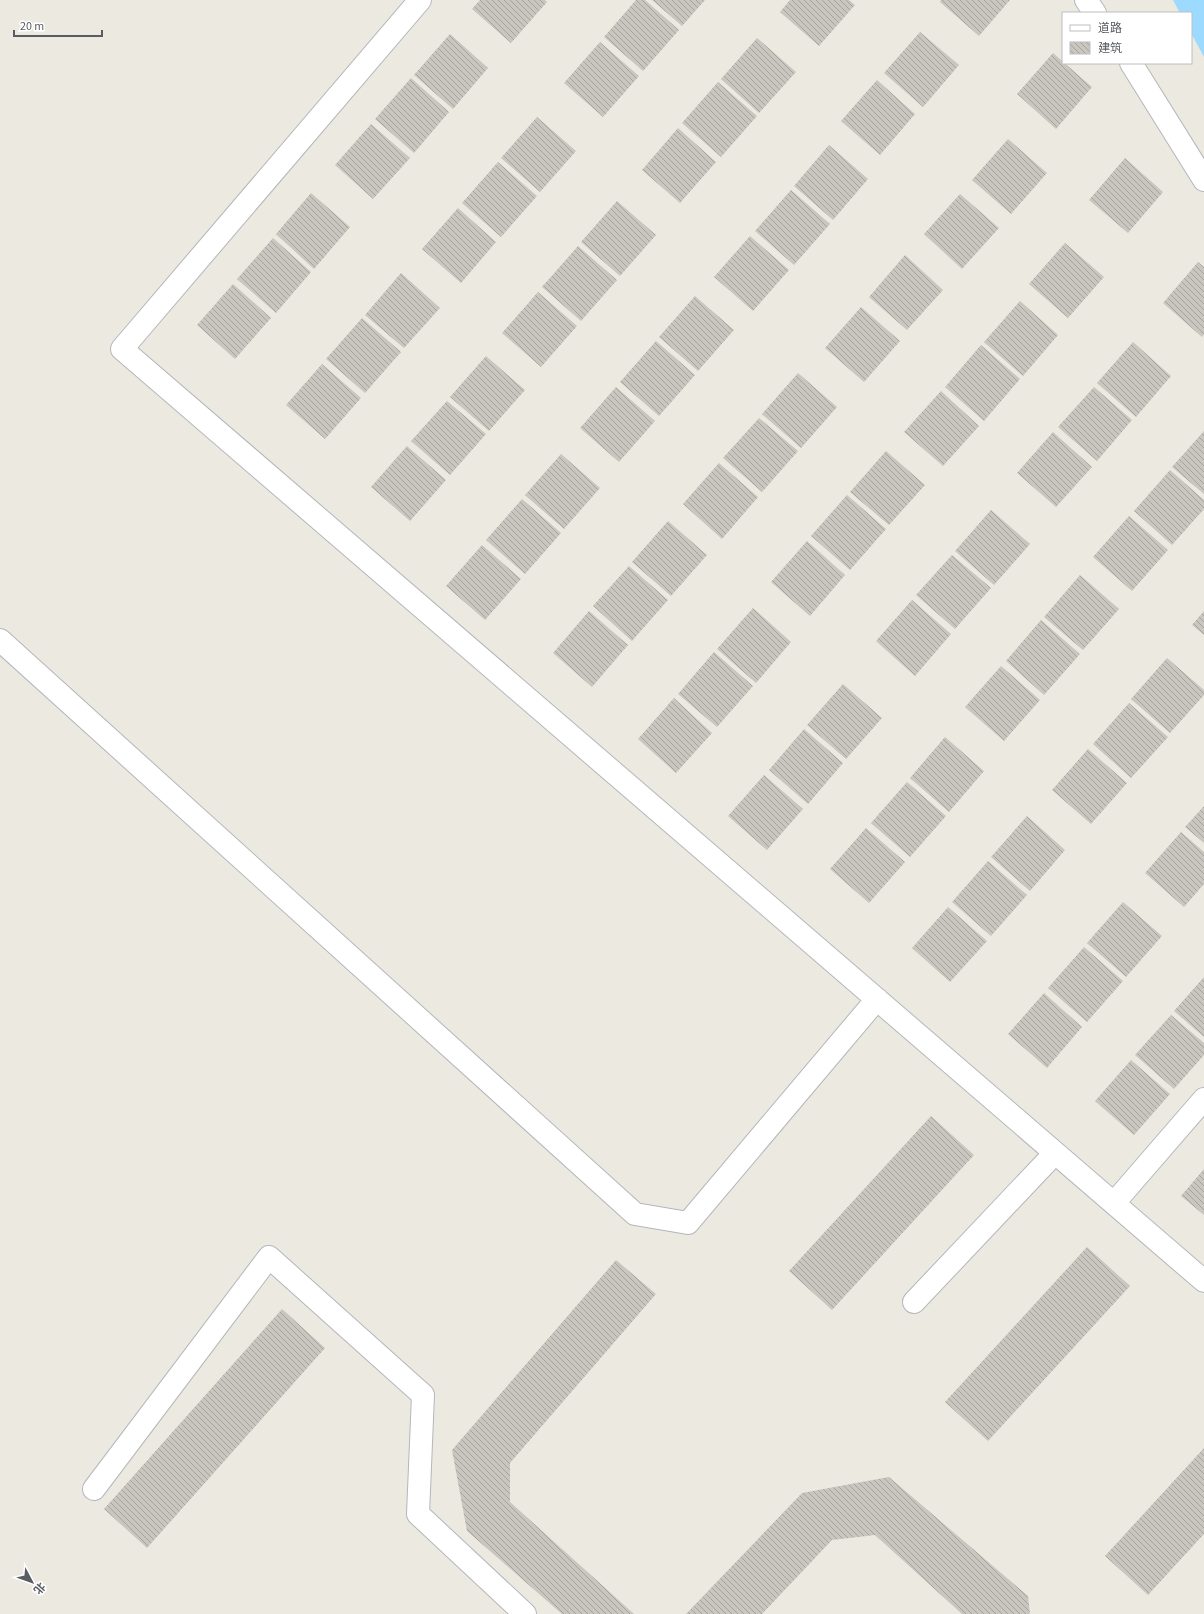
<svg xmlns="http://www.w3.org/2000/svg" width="1204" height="1614" font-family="'Source Sans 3','Noto Sans SC',sans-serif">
<defs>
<pattern id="building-back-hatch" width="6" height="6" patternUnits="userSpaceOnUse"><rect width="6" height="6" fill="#c9c5bf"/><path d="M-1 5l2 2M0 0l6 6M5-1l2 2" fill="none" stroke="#a6a39f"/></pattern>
</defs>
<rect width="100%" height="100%" fill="#ece9e0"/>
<path fill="#9ddaff" d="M 1173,0 L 1204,0 L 1204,57 L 1191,33 L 1191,13 L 1180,13 Z"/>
<path fill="url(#building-back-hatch)" d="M 480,0 L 545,0 L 547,2 L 511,43 L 472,9 Z
M 636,0 L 645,0 L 679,30 L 643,71 L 604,37 Z
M 652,0 L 705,0 L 682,26 Z
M 790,0 L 849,0 L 855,5 L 819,46 L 780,12 Z
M 941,0 L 1010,0 L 979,36 L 940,2 Z
M 920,32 L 959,65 L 923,107 L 884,73 Z
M 450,34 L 488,68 L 453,109 L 414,75 Z
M 757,38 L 796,72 L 759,113 L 721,79 Z
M 600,42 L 639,76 L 603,117 L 564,83 Z
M 1053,53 L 1092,87 L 1056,129 L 1017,94 Z
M 411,78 L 449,112 L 414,153 L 375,119 Z
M 877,80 L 915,114 L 880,155 L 841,121 Z
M 718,82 L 757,116 L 721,157 L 682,123 Z
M 537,117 L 576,151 L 540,192 L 501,158 Z
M 371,124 L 410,158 L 373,199 L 335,165 Z
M 678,128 L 716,162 L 680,203 L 642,170 Z
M 1008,139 L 1047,173 L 1011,214 L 972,180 Z
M 829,145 L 868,179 L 833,220 L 794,186 Z
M 1125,158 L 1163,192 L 1128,233 L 1089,200 Z
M 498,162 L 537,196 L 501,237 L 462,203 Z
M 791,190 L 830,224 L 794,265 L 755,231 Z
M 311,193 L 350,227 L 314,269 L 276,234 Z
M 960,194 L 999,228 L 962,269 L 924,234 Z
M 617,201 L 656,235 L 620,276 L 581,242 Z
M 458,208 L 496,242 L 461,283 L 422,249 Z
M 750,236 L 789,270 L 753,311 L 714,277 Z
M 273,238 L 311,272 L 276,313 L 237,279 Z
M 1065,243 L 1104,277 L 1068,318 L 1029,284 Z
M 578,246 L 617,280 L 581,321 L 542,287 Z
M 905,255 L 943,290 L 907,330 L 869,297 Z
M 1198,262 L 1204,267 L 1204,334 L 1202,337 L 1163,303 Z
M 401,273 L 440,308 L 404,348 L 365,315 Z
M 233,284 L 271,318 L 235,359 L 197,325 Z
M 538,292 L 577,326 L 541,367 L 502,333 Z
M 695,296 L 734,330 L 698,371 L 659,337 Z
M 1020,301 L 1058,335 L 1023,376 L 984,342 Z
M 861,307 L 900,341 L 864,382 L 825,348 Z
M 362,318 L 401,352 L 365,393 L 326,359 Z
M 656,341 L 695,375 L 659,416 L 620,382 Z
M 1133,342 L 1171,376 L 1136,417 L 1097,383 Z
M 981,345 L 1020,379 L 984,421 L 945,387 Z
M 486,356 L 525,390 L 489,431 L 450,397 Z
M 322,364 L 361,398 L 325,439 L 286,405 Z
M 798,373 L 837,407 L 801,448 L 762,414 Z
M 616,387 L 655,421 L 619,462 L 580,428 Z
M 1094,387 L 1132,420 L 1097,461 L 1058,427 Z
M 941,391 L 979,426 L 943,466 L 904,432 Z
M 447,401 L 486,434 L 450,475 L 411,441 Z
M 759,418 L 798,451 L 762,492 L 723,458 Z
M 1204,431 L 1204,494 L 1172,467 Z
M 1053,432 L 1092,467 L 1056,507 L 1017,473 Z
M 407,446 L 446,480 L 410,521 L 371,487 Z
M 886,451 L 925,485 L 889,525 L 850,492 Z
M 561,454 L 600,488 L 564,529 L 525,495 Z
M 719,463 L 758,497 L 722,539 L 683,504 Z
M 1170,470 L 1204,500 L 1204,509 L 1172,545 L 1134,511 Z
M 847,495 L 886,529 L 850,570 L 811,536 Z
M 522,499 L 561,533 L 525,574 L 486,540 Z
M 991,510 L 1030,544 L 994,585 L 955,551 Z
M 1129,516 L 1168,550 L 1132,591 L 1093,557 Z
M 668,521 L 707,555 L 671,596 L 632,562 Z
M 807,541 L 845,575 L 810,616 L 771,582 Z
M 482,545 L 521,579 L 485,620 L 446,586 Z
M 952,555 L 991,588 L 955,629 L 916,595 Z
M 629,566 L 668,600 L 632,641 L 593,606 Z
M 1080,575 L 1119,609 L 1083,650 L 1044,617 Z
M 912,600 L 951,634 L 915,676 L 876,641 Z
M 753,608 L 791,642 L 756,683 L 717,649 Z
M 589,611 L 628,645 L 592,687 L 553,653 Z
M 1204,611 L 1204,635 L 1192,625 Z
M 1041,620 L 1080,654 L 1044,695 L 1006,661 Z
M 714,652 L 753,686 L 717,727 L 678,694 Z
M 1167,658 L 1204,690 L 1204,695 L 1170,733 L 1131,699 Z
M 1001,666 L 1040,700 L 1004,741 L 965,707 Z
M 843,684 L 882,718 L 846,759 L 807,725 Z
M 674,698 L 712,733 L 676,773 L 638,739 Z
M 1129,703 L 1168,737 L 1131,778 L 1093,744 Z
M 804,729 L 843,763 L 808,804 L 769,770 Z
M 945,737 L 984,771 L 949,812 L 910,778 Z
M 1088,749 L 1127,783 L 1091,824 L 1052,790 Z
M 764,775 L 803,809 L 767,850 L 728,816 Z
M 907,782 L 946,816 L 910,857 L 871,823 Z
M 1204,806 L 1204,843 L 1185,827 Z
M 1027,816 L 1065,850 L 1030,891 L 991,857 Z
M 866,828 L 905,862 L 869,903 L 830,869 Z
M 1181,832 L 1204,852 L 1204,884 L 1184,907 L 1145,873 Z
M 988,861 L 1027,895 L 991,936 L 952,902 Z
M 1123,902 L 1162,936 L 1126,977 L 1087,943 Z
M 948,907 L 987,941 L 950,982 L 912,948 Z
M 1084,947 L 1123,981 L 1087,1022 L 1048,988 Z
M 1204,977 L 1204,1037 L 1174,1011 Z
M 1044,993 L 1082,1027 L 1047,1068 L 1008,1034 Z
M 1171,1015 L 1204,1043 L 1204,1055 L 1174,1089 L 1135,1055 Z
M 1131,1060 L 1170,1094 L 1134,1135 L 1095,1101 Z
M 931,1116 L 974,1155 L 832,1310 L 789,1271 Z
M 1204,1169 L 1204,1215 L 1181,1196 Z
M 1087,1247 L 1130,1286 L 988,1441 L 945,1402 Z
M 616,1260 L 656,1294 L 510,1463 L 510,1502 L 634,1614 L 562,1614 L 467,1531 L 452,1450 Z
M 282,1309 L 325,1348 L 147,1548 L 104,1509 Z
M 1204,1448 L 1204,1534 L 1148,1595 L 1105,1556 Z
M 889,1477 L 1028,1596 L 1030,1614 L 962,1614 L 875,1535 L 832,1540 L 762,1614 L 686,1614 L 802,1493 Z"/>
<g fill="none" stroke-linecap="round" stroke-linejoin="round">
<g stroke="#b3b7bb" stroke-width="24">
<path id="street" d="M 420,0 L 122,349 L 1204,1281
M 1086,0 L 1095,13
M 1131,63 L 1204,180
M 0,640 L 635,1214 L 688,1223 L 877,999
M 1114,1203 L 1204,1099
M 914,1302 L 1055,1153
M 94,1489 L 269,1257 L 423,1395 L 418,1514 L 525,1614"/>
</g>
<use href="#street" stroke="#fff" stroke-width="22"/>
</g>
<rect x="1062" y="12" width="130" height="52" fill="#ffffff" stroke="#bdbec0"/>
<rect x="1070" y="25" width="20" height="6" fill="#ffffff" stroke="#bdbec0"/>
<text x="1098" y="32" font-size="12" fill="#595d61">道路</text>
<rect x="1070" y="42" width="20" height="12" fill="url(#building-back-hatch)" stroke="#bdbec0"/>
<text x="1098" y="52" font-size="12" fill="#595d61">建筑</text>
<g transform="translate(32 1582) rotate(131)" stroke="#ffffff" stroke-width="3" paint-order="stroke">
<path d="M0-3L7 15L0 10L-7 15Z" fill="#595d61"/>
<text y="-6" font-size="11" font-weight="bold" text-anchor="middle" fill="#595d61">北</text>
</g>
<path d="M14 30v6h88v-6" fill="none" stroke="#595d61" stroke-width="2"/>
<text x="20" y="30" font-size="12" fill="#595d61" stroke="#ffffff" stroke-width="3" paint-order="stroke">20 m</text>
</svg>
